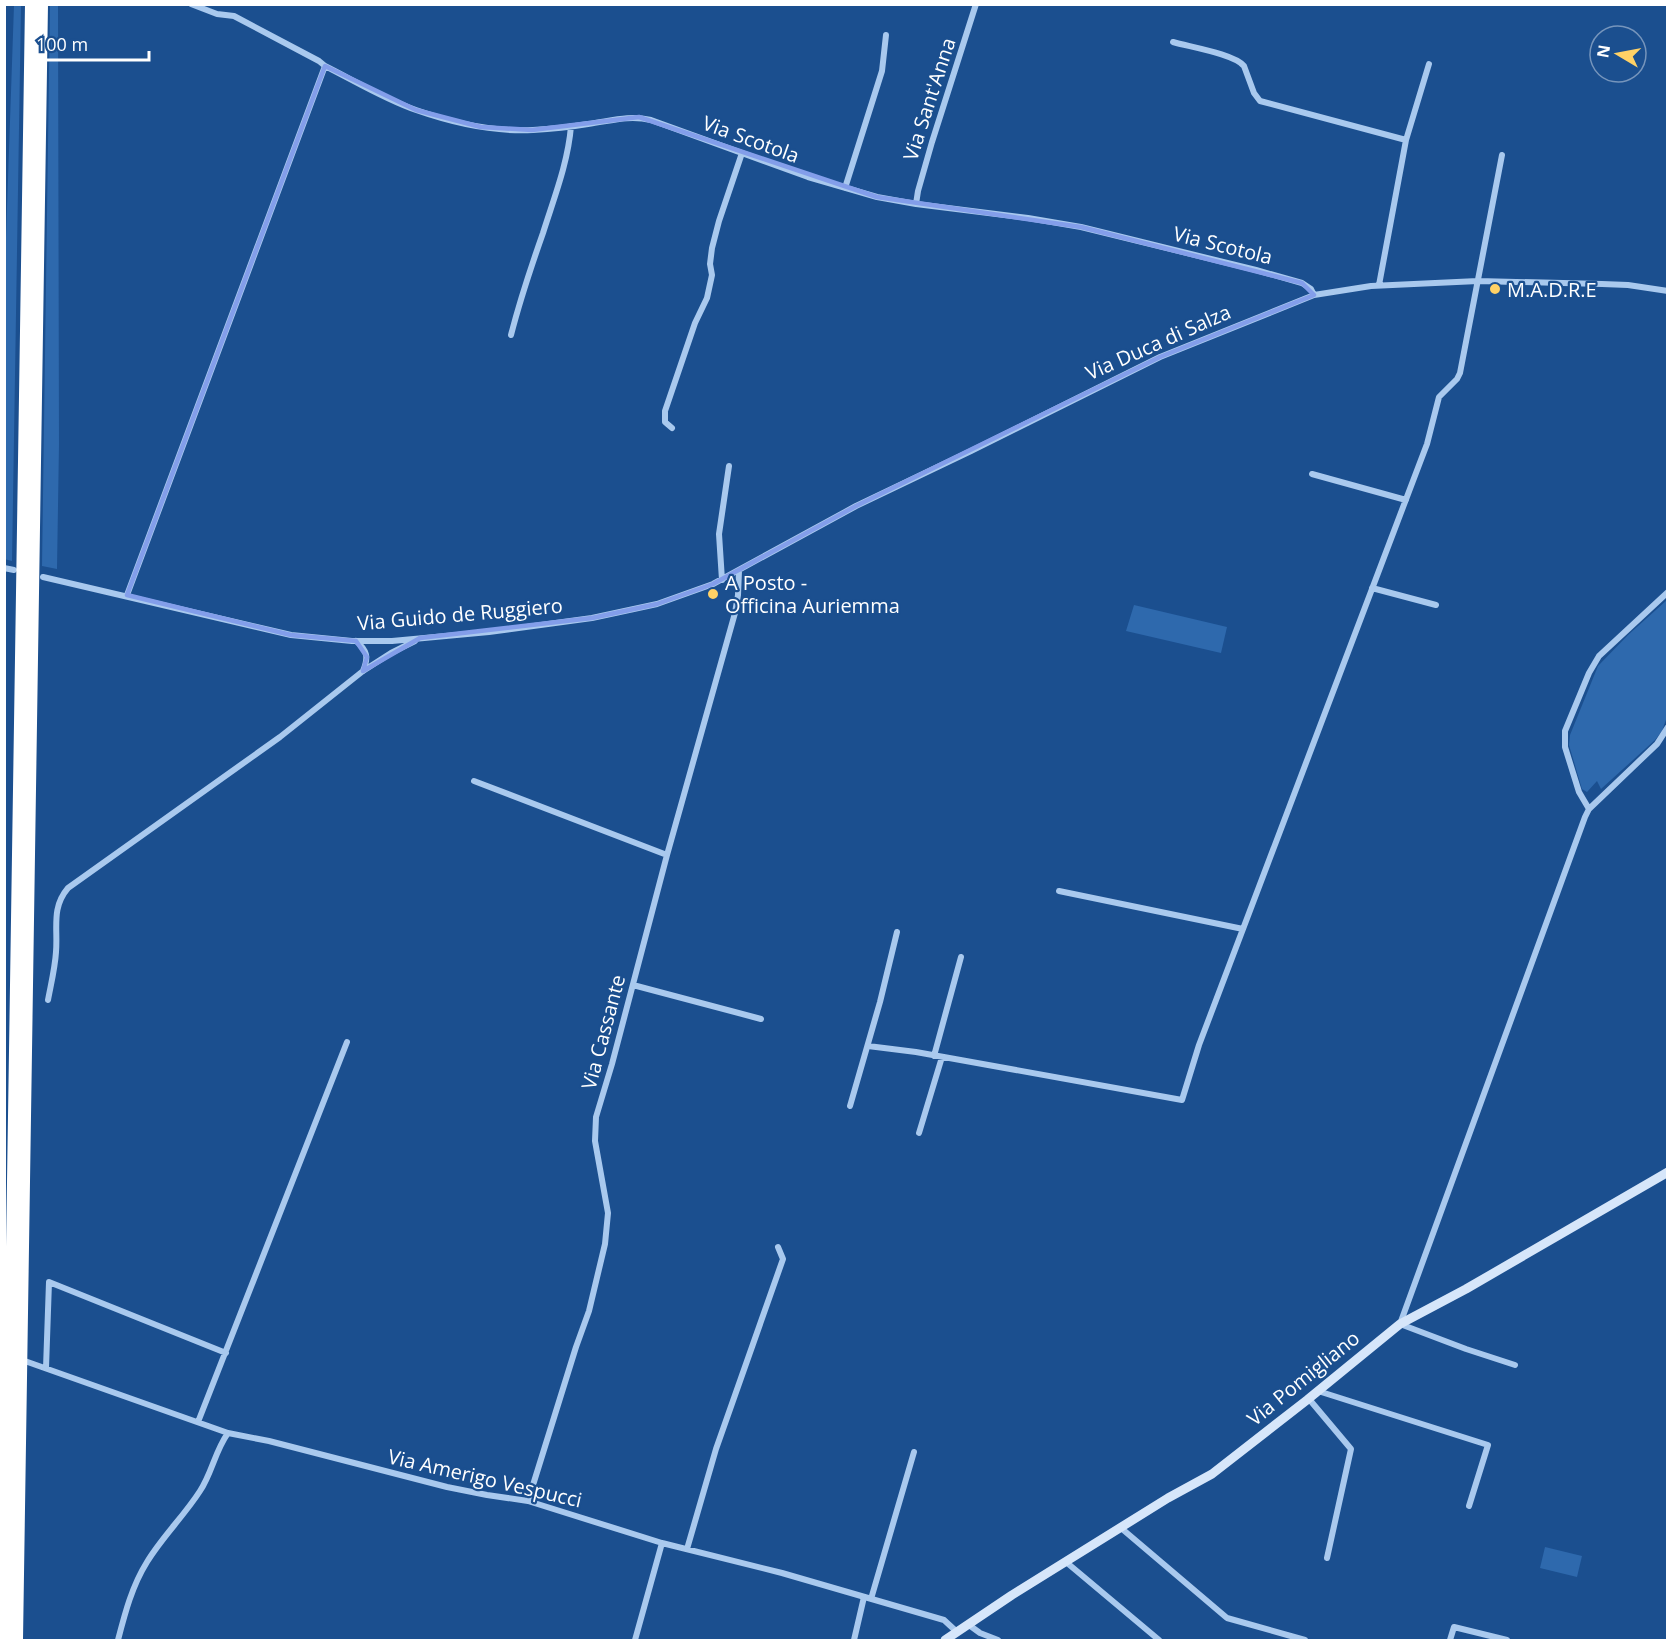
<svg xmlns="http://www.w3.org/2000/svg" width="1672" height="1645" font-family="'Open Sans',sans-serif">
<rect width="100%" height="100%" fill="#1b4f8f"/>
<path fill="#2e69ad" d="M 14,5 L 21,5 L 12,561 L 4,559 L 4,295 Z
M 58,5 L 59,444 L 57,569 L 42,566 L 50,5 Z
M 1667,600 L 1668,714 L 1662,731 L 1655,740 L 1601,789 L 1597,781 L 1587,792 L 1582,789 L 1569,745 L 1570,735 L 1598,666 L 1628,635 Z
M 1134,605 L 1227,627 L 1221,653 L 1126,631 Z
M 1545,1547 L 1582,1556 L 1577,1577 L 1540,1568 Z"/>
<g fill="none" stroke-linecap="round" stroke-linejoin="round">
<path stroke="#a9c9ee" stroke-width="6" d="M 191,4 L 217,14 L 234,16 L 319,61 L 325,66 C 355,81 384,99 416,110 C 453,123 494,132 533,130 C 551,129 570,127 588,124 C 611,121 628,115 651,120 L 808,177 L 877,197 L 916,204 L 1028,218 L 1081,227 L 1256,270 L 1302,283 L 1311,289 L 1314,295
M 1173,42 C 1190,47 1234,54 1244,66 L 1254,93 L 1260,101 L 1406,140
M 845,188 L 882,71 L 886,35
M 916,204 L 918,191 L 932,142 L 976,4
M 1379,285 L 1406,140 L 1429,64
M 511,335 C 520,300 531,267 543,233 C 554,198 568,163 571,126
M 672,428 L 665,422 L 665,411 L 695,323 L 707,298 L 712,275 L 710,264 L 712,248 L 719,221 L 742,153
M 1312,474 L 1406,500
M 4,568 L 14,570
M 43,577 L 291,635 L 352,641 L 392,641 L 489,632 L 592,618 L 657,604 L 713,584 L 856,506 L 971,451 L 1160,357 L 1314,295 L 1371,286 L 1478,281 L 1602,284 L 1628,285 L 1668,291
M 722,580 L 719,534 L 729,466
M 1372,588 L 1436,605
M 127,595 L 325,66
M 356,641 C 367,650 369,657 363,671
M 474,781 L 667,855
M 1589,809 L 1579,792 L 1565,747 L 1565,731 L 1589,673 L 1599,656 L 1668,592
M 1059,891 L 1243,929
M 633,985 L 761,1019
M 48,1000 C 51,984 55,968 56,952 C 58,928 51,908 68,888 L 280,737 L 363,671 L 391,653 L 415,641
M 868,1046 L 916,1052 L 1182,1100 L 1199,1045 L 1427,444 L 1439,397 L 1457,379 L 1460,373 L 1502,155
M 934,1056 L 961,957
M 850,1106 L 880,1002 L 897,932
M 919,1133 L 942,1057
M 22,1360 L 228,1433
M 1515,1365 L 1466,1349 L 1400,1324 L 1585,817 L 1589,809 L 1657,744 L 1668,727
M 46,1368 L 49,1282 L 226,1353
M 1318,1391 L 1488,1445 L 1469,1506
M 1309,1399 L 1351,1449 L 1327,1558
M 198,1422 L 347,1042
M 528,1501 L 576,1347 L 589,1311 L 605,1244 L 608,1213 L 595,1141 L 596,1117 L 612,1064 L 667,855 L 735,613 L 738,595 L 739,571
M 1121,1528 L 1227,1618 L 1305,1640
M 687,1549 L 716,1449 L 783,1259 L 778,1247
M 1066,1562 L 1159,1640
M 871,1599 L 914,1452
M 969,1625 L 980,1633 L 998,1640
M 118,1640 C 125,1613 132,1586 147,1562 C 162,1537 184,1516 200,1491 C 212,1473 215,1451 228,1433 L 269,1441 L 447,1487 L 487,1495 L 528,1501 L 662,1543 L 782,1573 L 944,1620 L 957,1632
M 635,1640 L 662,1543
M 854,1640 L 864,1597
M 1450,1640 L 1454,1627 L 1507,1640"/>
<path stroke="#d6e6fa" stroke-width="9" d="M 945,1640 L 1012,1595 L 1168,1498 L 1212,1474 L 1307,1400 L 1400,1324 L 1466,1289 L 1668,1172"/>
<path stroke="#fff" stroke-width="12" d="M 6,1640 L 31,4
M 17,1640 L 42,4"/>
</g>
<path fill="none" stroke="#839eea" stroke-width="4.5" stroke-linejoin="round" d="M 325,66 L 416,110 L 481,127 L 532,130 L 639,117 L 877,197 L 1081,227 L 1302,283 L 1314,295 L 1160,357 L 856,506 L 713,584 L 657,604 L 592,618 L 420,638 L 363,671 L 367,657 L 356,641 L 291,635 L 127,595 Z"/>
<g fill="#ffd166" stroke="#1b4f8f" stroke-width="2">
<circle cx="1495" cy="289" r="6"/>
<circle cx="713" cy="594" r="6"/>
</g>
<g text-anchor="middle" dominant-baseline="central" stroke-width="4.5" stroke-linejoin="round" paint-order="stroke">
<g font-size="20" fill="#fff" stroke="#1b4f8f">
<text transform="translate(929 99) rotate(-72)">Via Sant'Anna</text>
<text transform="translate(751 139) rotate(20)">Via Scotola</text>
<text transform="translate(1223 245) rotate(14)">Via Scotola</text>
<text transform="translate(1158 342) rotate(-24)">Via Duca di Salza</text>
<text transform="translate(460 614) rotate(-5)">Via Guido de Ruggiero</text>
<text transform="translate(603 1032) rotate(-75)">Via Cassante</text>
<text transform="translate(1303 1378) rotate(-39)">Via Pomigliano</text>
<text transform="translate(485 1478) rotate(13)">Via Amerigo Vespucci</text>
</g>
<g font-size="20" fill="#fff" stroke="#1b4f8f" text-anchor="start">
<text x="1507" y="289">M.A.D.R.E</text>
<text x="725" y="582">A Posto -<tspan x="725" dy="23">Officina Auriemma</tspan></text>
</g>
</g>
<rect width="1672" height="1645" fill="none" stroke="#ffffff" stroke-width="12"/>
<g transform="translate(1618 54) rotate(280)"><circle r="28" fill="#1b4f8f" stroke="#7695bc" stroke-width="1.5"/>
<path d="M0-4.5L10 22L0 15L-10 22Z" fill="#ffd166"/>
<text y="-9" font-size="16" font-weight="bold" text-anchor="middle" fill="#ffffff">N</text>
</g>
<path d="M27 51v9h122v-9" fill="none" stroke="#ffffff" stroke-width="3"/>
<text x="36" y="51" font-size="18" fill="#ffffff" stroke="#1b4f8f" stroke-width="4.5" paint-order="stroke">100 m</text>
</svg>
